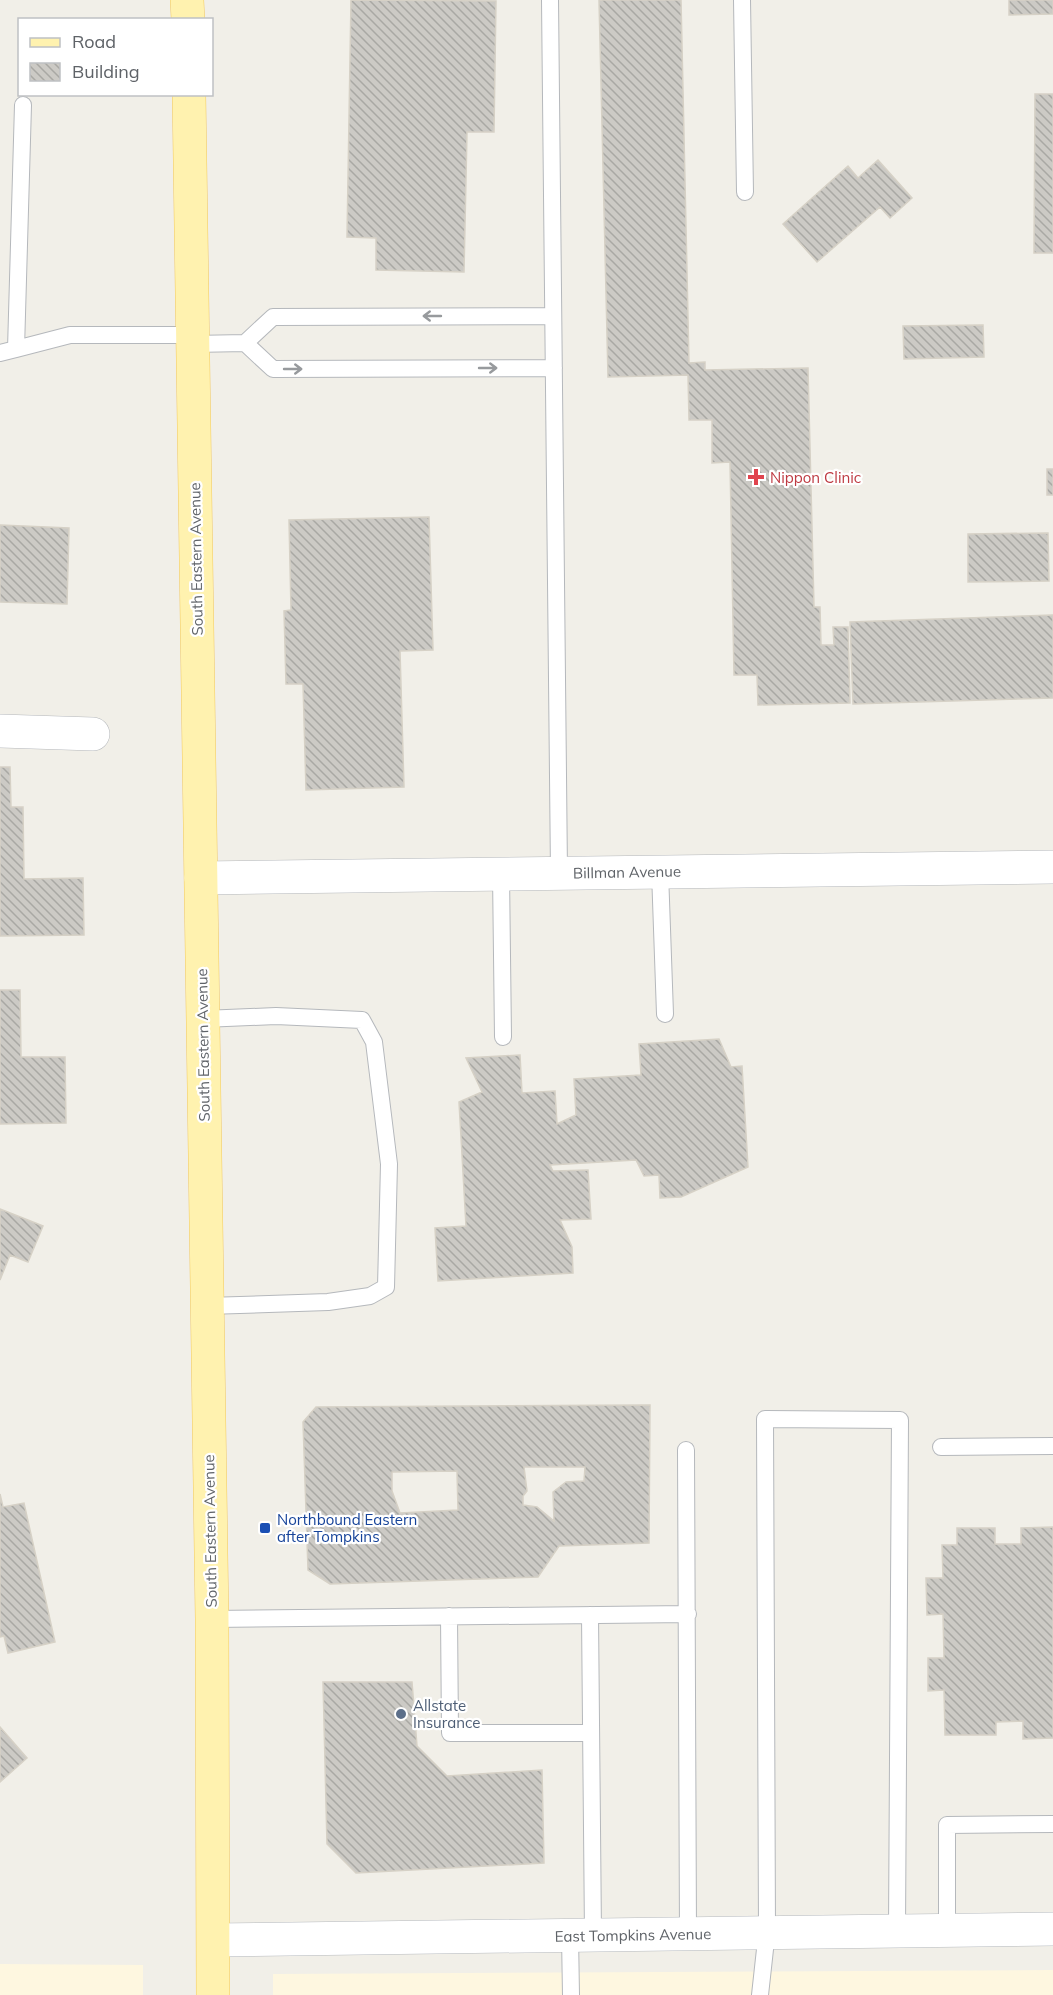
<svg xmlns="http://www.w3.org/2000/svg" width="1053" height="1995" font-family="Mulish,sans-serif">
<defs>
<pattern id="building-back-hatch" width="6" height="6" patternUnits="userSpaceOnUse" patternTransform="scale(1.5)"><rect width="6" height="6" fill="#cccac5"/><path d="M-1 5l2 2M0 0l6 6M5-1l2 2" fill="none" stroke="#a9a8a4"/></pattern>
</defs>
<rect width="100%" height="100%" fill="#f1efe8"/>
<path fill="#fef7e0" d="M 0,1964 L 143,1965 L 143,1995 L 0,1995 Z
M 1053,1970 L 1053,1995 L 273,1995 L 273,1974 Z"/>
<path fill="url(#building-back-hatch)" stroke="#d6d1c6" stroke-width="1.5" fill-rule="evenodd" d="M 351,0 L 496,1 L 494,132 L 467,132 L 464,272 L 376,270 L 376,238 L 347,237 Z
M 599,0 L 681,0 L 689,363 L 705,362 L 705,370 L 808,368 L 814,607 L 820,607 L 821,645 L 834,645 L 833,627 L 848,627 L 850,703 L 758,705 L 757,675 L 734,675 L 730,462 L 712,463 L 712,420 L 689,420 L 688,375 L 608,377 Z
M 1009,0 L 1053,0 L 1053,14 L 1009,15 Z
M 1035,94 L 1053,94 L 1053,253 L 1034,253 Z
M 878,160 L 912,198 L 890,218 L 880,207 L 817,262 L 783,224 L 848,166 L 858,178 Z
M 983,325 L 984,357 L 904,359 L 903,326 Z
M 1047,469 L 1053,469 L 1053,495 L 1047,495 Z
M 429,517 L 433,650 L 400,651 L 404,787 L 306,790 L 303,684 L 286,684 L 284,611 L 291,610 L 289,520 Z
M 0,525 L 69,528 L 67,604 L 0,602 Z
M 1048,533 L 1049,581 L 968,582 L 968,534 Z
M 1053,615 L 1053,698 L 853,704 L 850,622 Z
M 0,767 L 10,767 L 11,807 L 23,807 L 24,879 L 83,878 L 84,935 L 0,936 Z
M 0,990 L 20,990 L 21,1057 L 65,1057 L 66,1123 L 0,1124 Z
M 719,1039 L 731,1067 L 742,1066 L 748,1167 L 681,1197 L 660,1198 L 659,1175 L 644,1176 L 636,1160 L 550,1165 L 553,1171 L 588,1170 L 591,1219 L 560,1220 L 572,1247 L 573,1273 L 438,1281 L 435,1228 L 466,1226 L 459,1102 L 482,1092 L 466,1058 L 520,1055 L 522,1093 L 555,1091 L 557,1124 L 576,1115 L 574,1079 L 641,1075 L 639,1044 Z
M 0,1209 L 43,1226 L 28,1262 L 10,1255 L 0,1280 Z
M 650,1405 L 649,1543 L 559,1546 L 538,1577 L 330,1584 L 308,1570 L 303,1422 L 316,1407 ZM 524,1467 L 585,1467 L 584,1481 L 566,1482 L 553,1492 L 554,1521 L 537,1507 L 523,1505 L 523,1496 L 527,1491 ZM 457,1471 L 458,1510 L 400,1513 L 392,1491 L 392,1472 Z
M 0,1494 L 3,1507 L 24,1503 L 55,1642 L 8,1653 L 4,1636 L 0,1637 Z
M 1053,1527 L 1053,1738 L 1023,1739 L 1023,1721 L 996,1722 L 996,1735 L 945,1735 L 944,1690 L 928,1691 L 928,1658 L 944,1658 L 943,1614 L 927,1615 L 926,1578 L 943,1578 L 942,1545 L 957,1545 L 957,1528 L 995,1528 L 995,1544 L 1021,1544 L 1021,1528 Z
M 323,1682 L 412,1682 L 417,1746 L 447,1776 L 542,1770 L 544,1863 L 356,1873 L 327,1844 Z
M 0,1727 L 27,1758 L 0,1782 Z"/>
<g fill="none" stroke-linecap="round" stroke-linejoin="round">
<g stroke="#b5b8bc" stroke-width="18">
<path id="lane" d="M 550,0 L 559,873
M 742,0 L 745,192
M 245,343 L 273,369 L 554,368
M 193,344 L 245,343 L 273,317 L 553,316
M 16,349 L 70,335 L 193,335
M 0,353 L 16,349 L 23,105
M 660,872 L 665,1014
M 501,874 L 503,1037
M 203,1019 L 276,1016 L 362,1020 L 374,1042 L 389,1164 L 386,1287 L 370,1296 L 328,1302 L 207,1306
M 941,1447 L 1053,1446
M 686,1450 L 688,1934
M 590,1615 L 593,1935
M 449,1616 L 450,1733 L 591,1733
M 212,1619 L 688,1614
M 947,1931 L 947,1825 L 1053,1824
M 570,1936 L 571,1995
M 760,1995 L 767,1931 L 765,1419 L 900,1420 L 897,1931"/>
</g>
<g stroke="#b5b8bc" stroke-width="34">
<path id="street" d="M 0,731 L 93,734
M 201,878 L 1053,867"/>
</g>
<g stroke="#b6babf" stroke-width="34">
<path id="secondary" d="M 214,1940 L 1053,1929"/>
</g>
<g stroke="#f2c960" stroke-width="34">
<path id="primary" d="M 187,0 L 188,20
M 189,94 L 212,1619 L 213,1995"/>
</g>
<use href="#lane" stroke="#fff" stroke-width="16"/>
<use href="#street" stroke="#fff" stroke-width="33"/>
<use href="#secondary" stroke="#fff" stroke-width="33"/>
<use href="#primary" stroke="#fff2af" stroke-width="33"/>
</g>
<defs><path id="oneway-shaft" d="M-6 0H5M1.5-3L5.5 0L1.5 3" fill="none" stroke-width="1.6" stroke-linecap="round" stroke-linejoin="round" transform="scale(1.5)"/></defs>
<g stroke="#979a9d">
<use href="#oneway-shaft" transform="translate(432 316) rotate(180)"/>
<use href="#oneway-shaft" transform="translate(488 368)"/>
<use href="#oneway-shaft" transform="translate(293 369)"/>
</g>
<path fill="#e0444e" stroke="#fff" stroke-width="2" d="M753 468h6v6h6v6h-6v6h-6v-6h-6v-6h6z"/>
<rect fill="#1a4fb4" stroke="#fff" stroke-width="2" x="259" y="1522" width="12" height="12" rx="3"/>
<circle fill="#5c6f8a" stroke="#fff" stroke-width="2" cx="401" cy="1714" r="6"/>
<g text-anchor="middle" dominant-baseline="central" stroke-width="4.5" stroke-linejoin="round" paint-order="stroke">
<g font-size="15" fill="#be3a42" stroke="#fff" text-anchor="start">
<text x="770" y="477">Nippon Clinic</text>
</g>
<g font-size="15" fill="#5f6368" stroke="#fff">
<text transform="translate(196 559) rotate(-91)">South Eastern Avenue</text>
<text transform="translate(627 872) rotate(-1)">Billman Avenue</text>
<text transform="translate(203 1045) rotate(-91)">South Eastern Avenue</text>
<text transform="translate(210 1531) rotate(-91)">South Eastern Avenue</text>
<text transform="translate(633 1935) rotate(-1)">East Tompkins Avenue</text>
</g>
<g font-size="15" fill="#164399" stroke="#fff" text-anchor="start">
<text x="277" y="1519">Northbound Eastern<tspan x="277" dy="17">after Tompkins</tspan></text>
</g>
<g font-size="15" fill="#4e5e75" stroke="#fff" text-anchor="start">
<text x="413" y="1705">Allstate<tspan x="413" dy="17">Insurance</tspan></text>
</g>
</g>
<rect x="18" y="18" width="195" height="78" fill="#ffffff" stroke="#bfc1c3" stroke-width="1.5"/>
<rect x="30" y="38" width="30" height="9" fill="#fff2af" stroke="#bfc1c3" stroke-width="1.5"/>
<text x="72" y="48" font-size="18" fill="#5f6368">Road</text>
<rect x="30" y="63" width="30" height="18" fill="url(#building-back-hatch)" stroke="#bfc1c3" stroke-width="1.5"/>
<text x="72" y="78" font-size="18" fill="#5f6368">Building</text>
</svg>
